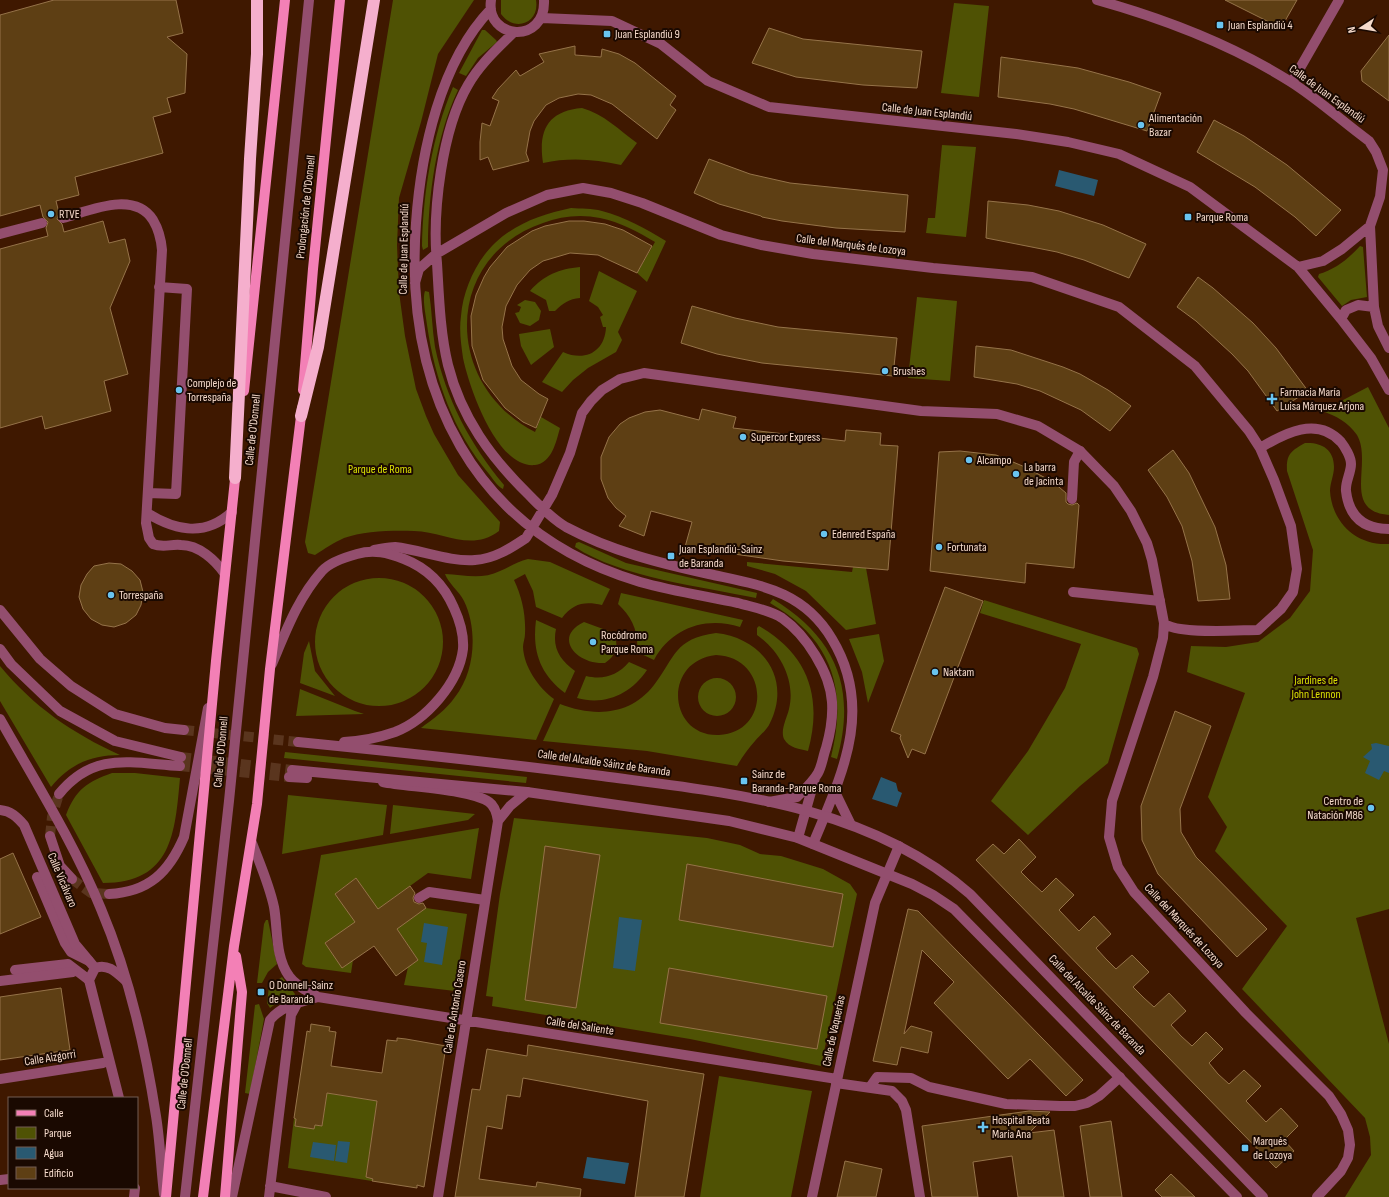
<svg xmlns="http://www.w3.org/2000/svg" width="1389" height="1197" font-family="'Sofia Sans Condensed',sans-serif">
<rect width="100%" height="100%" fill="#3f1800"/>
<path fill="#4f5204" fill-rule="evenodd" d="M 393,0 L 474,0 L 438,54 L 421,122 L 399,198 L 397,245 L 399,292 L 405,336 L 416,389 L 426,416 L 434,434 L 458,475 L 500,522 L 499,531 C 471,552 445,532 414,531 C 394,530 363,531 344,538 C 335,542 324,549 315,555 L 308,553 L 305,542 Z
M 501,0 L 536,0 C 540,23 515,33 501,14 Z
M 954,3 L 989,6 L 979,97 L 941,93 Z
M 482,30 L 485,30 L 496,40 L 497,42 L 478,58 L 466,76 L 459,73 Z
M 453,87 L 458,90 C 436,136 428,197 428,247 L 423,250 L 422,246 C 423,193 432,136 453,87 Z
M 582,108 C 604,114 619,130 637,143 L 621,165 C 595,159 569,157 543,163 C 538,130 548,111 582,108 Z
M 942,145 L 976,147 L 966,237 L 926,233 L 928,218 L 935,218 Z
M 571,208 C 581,209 592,208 602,211 C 625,217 646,229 666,241 L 647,282 L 637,273 L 655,242 C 638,232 620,222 600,218 C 581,214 561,216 543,223 C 443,257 443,385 535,432 L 541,417 L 560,428 C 556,442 552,463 535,465 C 497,469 469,387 463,358 C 461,344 459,330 461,316 C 463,290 476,261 495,243 C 516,223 543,214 571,208 Z
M 1360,246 L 1363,247 L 1367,297 L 1351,300 L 1342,306 L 1318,277 L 1319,274 C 1336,269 1348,259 1360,246 Z
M 580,267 L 580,298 C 569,299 563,303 555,311 L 549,311 L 546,300 L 530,291 C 544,275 559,269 580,267 Z
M 599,271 L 637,291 L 618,332 L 622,340 L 616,352 L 588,368 L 573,380 L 562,392 L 542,382 L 563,352 C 585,362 605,352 606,327 L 603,327 L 600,317 L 603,315 L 598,307 L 589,301 Z
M 425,291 L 429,292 C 432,310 432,329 435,347 C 446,399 470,444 504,485 L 503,489 C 498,487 493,479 489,474 C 453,431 435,380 427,325 C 426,315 422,300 425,291 Z
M 917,297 L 957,301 L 950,381 L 908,378 Z
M 525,300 L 535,302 L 541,311 L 539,320 L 530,326 L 520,323 L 515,313 L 519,312 L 521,307 L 517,305 Z
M 550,329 L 554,347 L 531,365 L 521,346 L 519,334 Z
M 1368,387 L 1389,428 L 1389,515 C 1341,511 1373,463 1357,435 C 1348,422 1336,416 1322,411 Z
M 1305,443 C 1321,442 1334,449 1334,467 C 1334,475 1330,483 1330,491 C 1332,523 1357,546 1389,544 L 1389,909 L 1356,918 L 1389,1044 L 1389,1197 L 1345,1197 L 1371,1155 L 1370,1137 L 1365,1118 L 1242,989 L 1287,926 L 1215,851 L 1227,827 L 1208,797 L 1245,693 L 1187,672 L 1191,646 L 1226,647 L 1258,642 L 1290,618 L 1310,591 L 1313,550 L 1287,471 C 1286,454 1291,451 1305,443 Z
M 579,542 L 626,563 L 757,593 L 756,598 C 703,587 620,577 575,547 L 576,543 Z
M 528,559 L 550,562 L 610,589 L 602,605 C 585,601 573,603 562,618 L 536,607 L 533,591 L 525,574 L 514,580 C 522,597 526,615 525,634 C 525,638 523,643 523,647 C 524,667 538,687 554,699 L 536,740 L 421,728 C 433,719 446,710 455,697 C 475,672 478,630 464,601 C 459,591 448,583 445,574 C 464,575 482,580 500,571 C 510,567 518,561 528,559 Z
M 747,562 L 852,572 L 853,567 L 866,568 L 876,624 L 846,630 L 806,591 L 775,574 L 747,566 Z
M315 642a64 64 0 1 1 128 0a64 64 0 1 1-128 0Z
M 621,593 L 743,620 L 740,627 C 706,616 671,628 654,660 L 637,652 C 639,632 632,617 618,604 Z
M 773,599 C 835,637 857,687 837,759 L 831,757 C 848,689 832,639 770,603 Z
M 984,600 L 1137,648 L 1139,654 L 1108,763 L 1080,786 L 1028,835 L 991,801 L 1028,751 L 1065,688 L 1081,644 L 980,613 Z
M 536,620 L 556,629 C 552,648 560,660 575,671 L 565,693 C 540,674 532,651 536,620 Z
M 584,622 L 614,633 C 619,646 616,656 605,663 C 577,665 552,637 584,622 Z
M 759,626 C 808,654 823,697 808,751 C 800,749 789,748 784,739 C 780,730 787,718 789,709 C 796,681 780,651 757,635 L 757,628 Z
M 716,633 C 762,638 792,678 770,723 C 767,730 760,735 755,741 C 748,749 742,757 737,766 L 647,751 L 543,741 L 560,704 C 594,717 630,716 654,685 C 676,656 674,639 716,633 ZM 716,655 C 770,657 771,733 719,735 C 668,737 662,661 716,655 Z
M 879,634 L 884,661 L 868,703 L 862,672 L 849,639 Z
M 309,641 L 315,671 L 335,696 L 300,683 L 304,653 Z
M 629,662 L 647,670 C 631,694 605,706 577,698 L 586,676 C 603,680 617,676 629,662 Z
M 0,666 C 34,707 72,733 120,755 C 91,755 70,764 51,787 L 0,701 Z
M698 697a19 19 0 1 1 38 0a19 19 0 1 1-38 0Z
M 300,689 L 355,711 L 364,714 L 296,716 Z
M 285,752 L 527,777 L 526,783 L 284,758 Z
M 112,773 L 135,773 L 180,778 C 175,833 172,883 103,883 L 66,815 C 76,789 87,782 112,773 Z
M 288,795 L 387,805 L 383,835 L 282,854 Z
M 393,805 L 475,814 L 468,820 L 390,834 Z
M 514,818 L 707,838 L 740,845 L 760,854 L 781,856 L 823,869 L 850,884 L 857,894 L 821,1066 L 690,1039 L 492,1006 L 493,997 L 486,996 L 500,894 Z
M 479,828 L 471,879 L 428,873 L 385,904 L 384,911 L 374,909 L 373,903 L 356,878 L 336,893 L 360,920 L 325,943 L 342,967 L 353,960 L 351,973 L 306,967 L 302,964 L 321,855 Z
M 426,908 L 467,914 L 455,991 L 404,985 L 408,967 L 418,960 L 394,925 L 401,925 Z
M 266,920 L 268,920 L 277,964 L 268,972 L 262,983 L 257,983 L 264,924 Z
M 282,977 L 295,994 L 294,996 L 281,1000 L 270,1008 L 267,1003 L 269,986 Z
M 259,1004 L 264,1019 L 250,1094 L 245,1093 L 255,1005 Z
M 719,1076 L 812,1091 L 791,1197 L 700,1197 Z
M 327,1093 L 377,1101 L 366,1177 L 373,1179 L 372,1181 L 288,1168 L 294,1118 L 296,1119 L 295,1126 L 314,1129 L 315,1125 L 322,1126 Z"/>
<path fill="#295971" d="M 1059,170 L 1098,180 L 1094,196 L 1055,186 Z
M 1376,743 L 1389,746 L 1389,773 L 1384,771 L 1379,780 L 1365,773 L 1370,761 L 1363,757 L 1372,749 L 1371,744 Z
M 881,777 L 896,783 L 898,791 L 902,793 L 897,807 L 872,799 Z
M 619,917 L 642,920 L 635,971 L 613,968 Z
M 424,923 L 448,927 L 442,965 L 424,962 L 427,943 L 421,942 Z
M 338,1141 L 350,1142 L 347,1163 L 335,1161 Z
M 313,1142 L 336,1145 L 334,1161 L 310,1157 Z
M 587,1157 L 629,1163 L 625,1184 L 583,1178 Z"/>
<path fill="#5e3f14" stroke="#957349" d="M 54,0 L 176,0 L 183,33 L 167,37 L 187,54 L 185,93 L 167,98 L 171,112 L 153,117 L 163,153 L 75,177 L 79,195 L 56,201 L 59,213 L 57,219 L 62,224 L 64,232 L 103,221 L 109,243 L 125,239 L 130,261 L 110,308 L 128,374 L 104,381 L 111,411 L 45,429 L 42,416 L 0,428 L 0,249 L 48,236 L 46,228 L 48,222 L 43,217 L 40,205 L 0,216 L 0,15 Z
M 1225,0 L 1297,0 L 1281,28 Z
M 769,28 L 803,39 L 922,51 L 917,88 L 863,85 L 796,77 L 752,63 Z
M 1389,35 L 1389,101 L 1362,81 L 1361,71 Z
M 575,46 L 575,55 L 601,57 L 602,49 L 619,54 L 635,63 L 676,96 L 670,105 L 676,110 L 672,116 L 657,139 L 612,104 L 591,95 L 578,94 L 559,98 L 546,105 L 534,121 L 530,131 L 526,153 L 529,161 L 493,170 L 488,157 L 480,160 L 480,142 L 482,123 L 490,126 L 499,101 L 492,98 L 498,89 L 516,70 L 520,76 L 544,62 L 539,54 Z
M 1001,57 L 1078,68 L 1129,82 L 1161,93 L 1147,131 L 1074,109 L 1050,104 L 998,97 Z
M 1214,120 L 1244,136 L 1287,165 L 1341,210 L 1316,236 L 1295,217 L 1255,187 L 1197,152 Z
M 709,159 L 750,174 L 790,183 L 908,195 L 905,232 L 836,228 L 782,221 L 762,217 L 761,216 L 719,204 L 694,193 Z
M 988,201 L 1028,205 L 1059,211 L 1103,225 L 1146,244 L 1129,278 L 1084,260 L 1057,252 L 986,238 Z
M 569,221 L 584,221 L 605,224 L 623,230 L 652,246 L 637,273 L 598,255 L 570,253 L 543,261 L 530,270 L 517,285 L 506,306 L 502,327 L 503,339 L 512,366 L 521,380 L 539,394 L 548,399 L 536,428 L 523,422 L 505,408 L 483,380 L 472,346 L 471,316 L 476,295 L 484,277 L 490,267 L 507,247 L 532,231 L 545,226 Z
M 1198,277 L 1213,288 L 1253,323 L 1276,348 L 1308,391 L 1277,411 L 1248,371 L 1232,354 L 1196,321 L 1177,307 Z
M 692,306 L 735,318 L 778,327 L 897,338 L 893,376 L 762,363 L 717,354 L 681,343 Z
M 976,346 L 1011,350 L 1063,367 L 1080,374 L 1108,390 L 1131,406 L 1110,431 L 1081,410 L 1040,391 L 1017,384 L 974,377 Z
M 702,409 L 736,417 L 733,428 L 845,441 L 846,430 L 881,433 L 880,445 L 898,446 L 888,570 L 783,561 L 685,547 L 692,522 L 651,511 L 644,536 L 619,526 L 626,516 L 616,508 L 608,498 L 601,479 L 601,457 L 609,437 L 620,424 L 629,418 L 645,412 L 660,410 L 699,420 Z
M 1173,450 L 1189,473 L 1215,527 L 1226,565 L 1230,599 L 1198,601 L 1192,561 L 1182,526 L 1167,497 L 1148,470 Z
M 960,451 L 996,455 L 1025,467 L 1053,482 L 1066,493 L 1066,502 L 1068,504 L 1072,505 L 1077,503 L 1079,505 L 1074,568 L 1026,563 L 1025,583 L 930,571 L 939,452 Z
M 109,563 L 121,564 L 132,571 L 140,580 L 143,592 L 141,605 L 136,615 L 126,623 L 114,627 L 102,625 L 91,619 L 83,609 L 79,597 L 81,585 L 87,574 L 94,566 Z
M 945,587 L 983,601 L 925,754 L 912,749 L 908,758 L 900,738 L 901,735 L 891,731 Z
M 1175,711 L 1211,726 L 1180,809 L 1181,832 L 1196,857 L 1267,929 L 1237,957 L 1158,874 L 1142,840 L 1141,806 Z
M 1019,839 L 1036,857 L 1021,872 L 1031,882 L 1042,892 L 1056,878 L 1074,895 L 1059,910 L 1079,931 L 1094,916 L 1111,934 L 1096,948 L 1106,959 L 1116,969 L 1132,955 L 1149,972 L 1133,987 L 1144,998 L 1154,1007 L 1169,993 L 1186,1011 L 1171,1025 L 1181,1036 L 1192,1046 L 1206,1032 L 1223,1049 L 1209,1063 L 1218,1074 L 1229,1084 L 1244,1070 L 1261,1086 L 1246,1101 L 1266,1122 L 1281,1108 L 1298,1126 L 1284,1140 L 1294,1151 L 1276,1168 L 976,860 L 993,844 L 1004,854 Z
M 545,846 L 600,855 L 576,1008 L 525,1000 Z
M 13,853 L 41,917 L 0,934 L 0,859 Z
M 687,864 L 843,894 L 833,947 L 679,920 Z
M 356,878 L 378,909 L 410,886 L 415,893 L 413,898 L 414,902 L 419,904 L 423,903 L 426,908 L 397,929 L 418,960 L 396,976 L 374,946 L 342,968 L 325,943 L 355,922 L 335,894 Z
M 908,909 L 918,911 L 1083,1080 L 1066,1096 L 1030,1059 L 1008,1079 L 934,1003 L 954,982 L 922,950 L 904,1034 L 911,1026 L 932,1032 L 928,1053 L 901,1047 L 897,1065 L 873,1061 Z
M 669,968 L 827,996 L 817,1049 L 660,1023 Z
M 61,988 L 70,1050 L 0,1060 L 0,997 Z
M 311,1024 L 330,1027 L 329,1031 L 336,1032 L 331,1066 L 382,1073 L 387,1040 L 397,1041 L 397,1038 L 406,1039 L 446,1046 L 424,1187 L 417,1185 L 417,1188 L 372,1181 L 373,1179 L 366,1177 L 377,1101 L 327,1093 L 322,1126 L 315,1125 L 314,1129 L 295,1126 L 296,1119 L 294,1118 L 307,1031 L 310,1032 Z
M 528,1045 L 704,1074 L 684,1197 L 635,1197 L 648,1101 L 523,1078 L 520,1097 L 507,1095 L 502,1129 L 487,1126 L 479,1179 L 536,1187 L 537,1182 L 581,1189 L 580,1197 L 455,1197 L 472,1089 L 480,1090 L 487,1049 L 527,1056 Z
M 1029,1111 L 1050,1112 L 1029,1133 L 1054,1130 L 1064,1197 L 1018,1197 L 1012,1156 L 973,1162 L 978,1197 L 932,1197 L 922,1126 Z
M 1111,1121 L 1122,1197 L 1090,1197 L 1080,1126 Z
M 845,1161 L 882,1169 L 876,1197 L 837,1197 Z
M 1171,1174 L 1195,1197 L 1162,1197 L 1155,1190 Z"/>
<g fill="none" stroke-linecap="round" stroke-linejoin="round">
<path stroke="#5a351e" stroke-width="10" stroke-dasharray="10 5" stroke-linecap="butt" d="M 184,730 L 298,742
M 181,757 L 292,770
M 180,766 L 289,777
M 50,836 L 52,817 L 59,794
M 72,879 L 91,893 L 109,894"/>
<path stroke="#934e6e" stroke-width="10" d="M 1292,82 L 1339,0
M 63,218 C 89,211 134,190 153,220 C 159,230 161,238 162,250 L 146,523 L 149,538 L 153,544 C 163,548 170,544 181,545 C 199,545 215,560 225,574
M 0,234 L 42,223
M 148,493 L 176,494 L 187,289 L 159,287
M 1072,499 L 1074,462 L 1080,451
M 147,513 C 176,531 205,537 232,512
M 1073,592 L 1160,601
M 37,877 L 65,943 L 71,952 L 89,961
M 419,898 L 429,892 L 485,900
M 15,970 L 68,964 L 89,980
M 836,1083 L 892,1091 L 902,1101 L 906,1110 L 920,1197
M 870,1087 L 877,1077 L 911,1078 L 929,1087 L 1006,1104 L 1060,1106 L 1075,1106 L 1087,1103 L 1099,1096 L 1120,1077
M 185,1197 L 229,801 L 309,0"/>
<path stroke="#934e6e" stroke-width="10" d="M 491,0 C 485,40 546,45 544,0
M 1097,0 C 1165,19 1231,44 1291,82 C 1318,99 1343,122 1369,141 L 1376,152 L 1383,170 L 1380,197 L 1370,226 L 1374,307 L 1378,326 L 1389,348
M 491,9 C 440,62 421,152 416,223 C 404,390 472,532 640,582 C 672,591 705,596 738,603 C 752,607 770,610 782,618 C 806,635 830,672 832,702 C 833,717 830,734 826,748 C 823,756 822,766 818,773 C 813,782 804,790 797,797 L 769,802
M 542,18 L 612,21 L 661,44 L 708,81 L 769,107 L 1016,134 L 1068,142 L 1119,154 L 1190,187 L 1298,267 L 1341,319 L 1371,358 L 1389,390
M 514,32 C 497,49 480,64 468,85 C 442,129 432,212 437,263 C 439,296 440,332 448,365 C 461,417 491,458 529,495 C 540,506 552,519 566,527 C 611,551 659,563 709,574 C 759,585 803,590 832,639 C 875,710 841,776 813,844
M 1298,267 L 1323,261 L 1342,249 L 1370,226
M 415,283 L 419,269 L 436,254 L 506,213 L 547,195 L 583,188 L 611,193 L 642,203 L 721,235 L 761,245 L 813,254 L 933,268 L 1032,277 L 1119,307 L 1195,366 L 1249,431 L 1260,448 L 1274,480 L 1291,526 L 1297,569 L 1293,592 L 1281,609 L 1258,630 C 1240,630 1176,635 1164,623
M 1341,319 L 1346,310 L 1358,305 L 1374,307
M 1260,448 C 1285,433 1317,416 1341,442 C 1345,447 1351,457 1351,464 C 1351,473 1345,482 1346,491 C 1349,517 1364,529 1389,529
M 374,550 C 381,549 389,547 395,547 C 422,550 449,562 475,560 C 494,559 511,548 526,538 L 552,495 L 570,453 L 582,413 L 591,401 L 602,390 L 620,379 L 644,373 L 921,411 L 997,414 L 1038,426 L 1080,451 L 1114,486 L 1131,511 L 1147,543 L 1152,560 L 1164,623 L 1163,638 L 1153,677 L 1112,801 L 1109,837 L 1118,867 L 1134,892 L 1246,1013 L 1329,1096 L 1341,1114 L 1348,1130 L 1350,1145 L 1348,1158 L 1341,1171 L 1317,1197
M 383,782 C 407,787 471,789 489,802 C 495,806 497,814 498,821 L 438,1197
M 834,790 L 851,825
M 0,810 C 11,811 17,817 24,825 L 75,944 L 95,968
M 498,821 L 510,806 L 527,792
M 798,838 L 815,778
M 252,843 C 260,864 269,884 274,907 C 278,929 275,957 289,976 C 296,986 308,991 318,997 L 837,1079
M 0,981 L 73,972
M 0,1079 L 103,1063
M 119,1098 L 89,980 L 95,968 C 108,963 117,973 126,981
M 0,1180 L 9,1179
M 270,1186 L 326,1197
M 134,1197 L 135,1188
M 232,1197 L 270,1020 C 282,1005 301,1002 318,997
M 269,1197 L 291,1015 L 298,1002
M 812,1197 L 875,903 L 899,846"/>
<path stroke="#934e6e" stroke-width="10" d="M 0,610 L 40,659 L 71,686 L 115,714 L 165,728 L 184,730
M 0,649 L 11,664 L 60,711 L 115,741 L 181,757
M 272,664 C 286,631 298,598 322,571 C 330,562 346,557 357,554 C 374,549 388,553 404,559 C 427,568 444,585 454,608 C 460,621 464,634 463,649 C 459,683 426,720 395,732 C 378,738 362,741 344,742
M 0,719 C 35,781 74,843 101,909 C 129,975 145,1045 156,1116 C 160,1141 161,1168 164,1194
M 298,742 C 399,752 500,763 602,776 C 730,793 868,805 970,894 L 1263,1197
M 292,770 L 527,792 L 729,821 L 798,838 L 912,884 L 933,895 L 954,909 L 1237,1197
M 289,777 L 307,778
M 59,794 C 94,751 131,763 180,766
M 50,836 L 60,866 L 72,879
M 109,894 C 149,892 169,872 184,837 L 208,708"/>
<path stroke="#f380b6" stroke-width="10" d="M 303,390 L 313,269 L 340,0
M 244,391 L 285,0
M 166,1197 L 216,661 L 236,470
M 203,1197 L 234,946 L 257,804 L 270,669 L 302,408
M 225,1197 L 242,992 L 236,956"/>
<path stroke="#f5afcd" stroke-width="12" d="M 301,416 L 318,347 L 374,0
M 235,478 L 250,159 L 257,54 L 257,0"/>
</g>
<g fill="#69c4f0" stroke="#1a0901" stroke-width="1.5">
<rect x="1216" y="21" width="8" height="8" rx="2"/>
<rect x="603" y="30" width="8" height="8" rx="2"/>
<circle cx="1141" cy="125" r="4"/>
<circle cx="51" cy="214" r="4"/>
<rect x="1184" y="213" width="8" height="8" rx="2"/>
<circle cx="885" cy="371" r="4"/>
<circle cx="179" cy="390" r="4"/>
<path d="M1270 393h4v4h4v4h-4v4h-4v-4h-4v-4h4z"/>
<circle cx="743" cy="437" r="4"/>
<circle cx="969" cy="460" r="4"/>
<circle cx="1016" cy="474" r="4"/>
<circle cx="824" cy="534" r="4"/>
<circle cx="939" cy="547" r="4"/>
<rect x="667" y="552" width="8" height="8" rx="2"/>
<circle cx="111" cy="595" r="4"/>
<circle cx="593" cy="642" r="4"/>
<circle cx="935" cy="672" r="4"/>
<rect x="740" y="777" width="8" height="8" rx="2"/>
<circle cx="1371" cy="808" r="4"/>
<rect x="257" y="988" width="8" height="8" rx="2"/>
<path d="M981 1121h4v4h4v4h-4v4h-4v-4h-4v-4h4z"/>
<rect x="1241" y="1144" width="8" height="8" rx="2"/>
</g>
<g text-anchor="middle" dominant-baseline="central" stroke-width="4" stroke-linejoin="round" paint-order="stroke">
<g font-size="12" fill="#f5dacb" stroke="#1a0901" text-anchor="start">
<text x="1228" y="25">Juan Esplandiú 4</text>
<text x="615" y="34">Juan Esplandiú 9</text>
<text x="1149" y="118">Alimentación<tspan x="1149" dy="14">Bazar</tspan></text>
<text x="59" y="214">RTVE</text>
<text x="1196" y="217">Parque Roma</text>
<text x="893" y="371">Brushes</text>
<text x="187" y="383">Complejo de<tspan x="187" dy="14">Torrespaña</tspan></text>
<text x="1280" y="392">Farmacia María<tspan x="1280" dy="14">Luisa Márquez Arjona</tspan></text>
<text x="751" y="437">Supercor Express</text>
<text x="977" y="460">Alcampo</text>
<text x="1024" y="467">La barra<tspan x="1024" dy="14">de Jacinta</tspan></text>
<text x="832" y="534">Edenred España</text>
<text x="947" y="547">Fortunata</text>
<text x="679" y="549">Juan Esplandiú-Sainz<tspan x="679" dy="14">de Baranda</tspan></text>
<text x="119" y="595">Torrespaña</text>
<text x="601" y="635">Rocódromo<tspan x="601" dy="14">Parque Roma</tspan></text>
<text x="943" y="672">Naktam</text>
<text x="752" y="774">Sainz de<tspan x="752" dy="14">Baranda-Parque Roma</tspan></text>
<text x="1363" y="801" text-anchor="end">Centro de<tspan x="1363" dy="14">Natación M86</tspan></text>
<text x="269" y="985">O Donnell-Sainz<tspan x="269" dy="14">de Baranda</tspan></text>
<text x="992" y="1120">Hospital Beata<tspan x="992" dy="14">María Ana</tspan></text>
<text x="1253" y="1141">Marqués<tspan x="1253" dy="14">de Lozoya</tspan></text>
</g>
<g font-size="12" fill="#f5dacb" stroke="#1a0901">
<text transform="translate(1327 94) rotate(36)">Calle de Juan Esplandiú</text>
<text transform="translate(927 112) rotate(6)">Calle de Juan Esplandiú</text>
<text transform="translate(306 207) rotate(-84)">Prolongación de O'Donnell</text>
<text transform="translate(851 245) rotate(7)">Calle del Marqués de Lozoya</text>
<text transform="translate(404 249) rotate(-89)">Calle de Juan Esplandiú</text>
<text transform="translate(253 430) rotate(-84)">Calle de O'Donnell</text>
<text transform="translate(221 752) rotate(-85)">Calle de O'Donnell</text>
<text transform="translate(604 763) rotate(8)">Calle del Alcalde Sáinz de Baranda</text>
<text transform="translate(62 880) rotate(67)">Calle Vicálvaro</text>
<text transform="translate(1184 926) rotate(47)">Calle del Marqués de Lozoya</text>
<text transform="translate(1097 1005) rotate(46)">Calle del Alcalde Sáinz de Baranda</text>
<text transform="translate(455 1007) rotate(-81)">Calle de Antonio Casero</text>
<text transform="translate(580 1026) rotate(9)">Calle del Saliente</text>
<text transform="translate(834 1031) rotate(-78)">Calle de Vaquerías</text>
<text transform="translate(50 1058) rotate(-9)">Calle Aizgorri</text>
<text transform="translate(185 1074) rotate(-84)">Calle de O'Donnell</text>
</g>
<g font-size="12" fill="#dae003" stroke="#1a0901">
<text x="380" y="469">Parque de Roma</text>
<text x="1316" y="680">Jardines de<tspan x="1316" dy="14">John Lennon</tspan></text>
</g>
</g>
<rect x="8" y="1097" width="130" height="92" fill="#1a0901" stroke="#725d52"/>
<rect x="16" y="1110" width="20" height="6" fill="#f380b6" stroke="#725d52"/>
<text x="44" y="1117" font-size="12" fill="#f5dacb">Calle</text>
<rect x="16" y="1127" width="20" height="12" fill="#4f5204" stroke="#725d52"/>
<text x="44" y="1137" font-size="12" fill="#f5dacb">Parque</text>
<rect x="16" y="1147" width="20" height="12" fill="#295971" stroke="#725d52"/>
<text x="44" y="1157" font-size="12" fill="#f5dacb">Agua</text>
<rect x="16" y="1167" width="20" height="12" fill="#5e3f14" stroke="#725d52"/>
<text x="44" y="1177" font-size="12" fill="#f5dacb">Edificio</text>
<g transform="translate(1361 28) rotate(258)" stroke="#1a0901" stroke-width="3" paint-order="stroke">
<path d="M0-3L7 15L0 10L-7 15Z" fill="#f5dacb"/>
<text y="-6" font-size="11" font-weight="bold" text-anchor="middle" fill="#f5dacb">N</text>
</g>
</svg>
